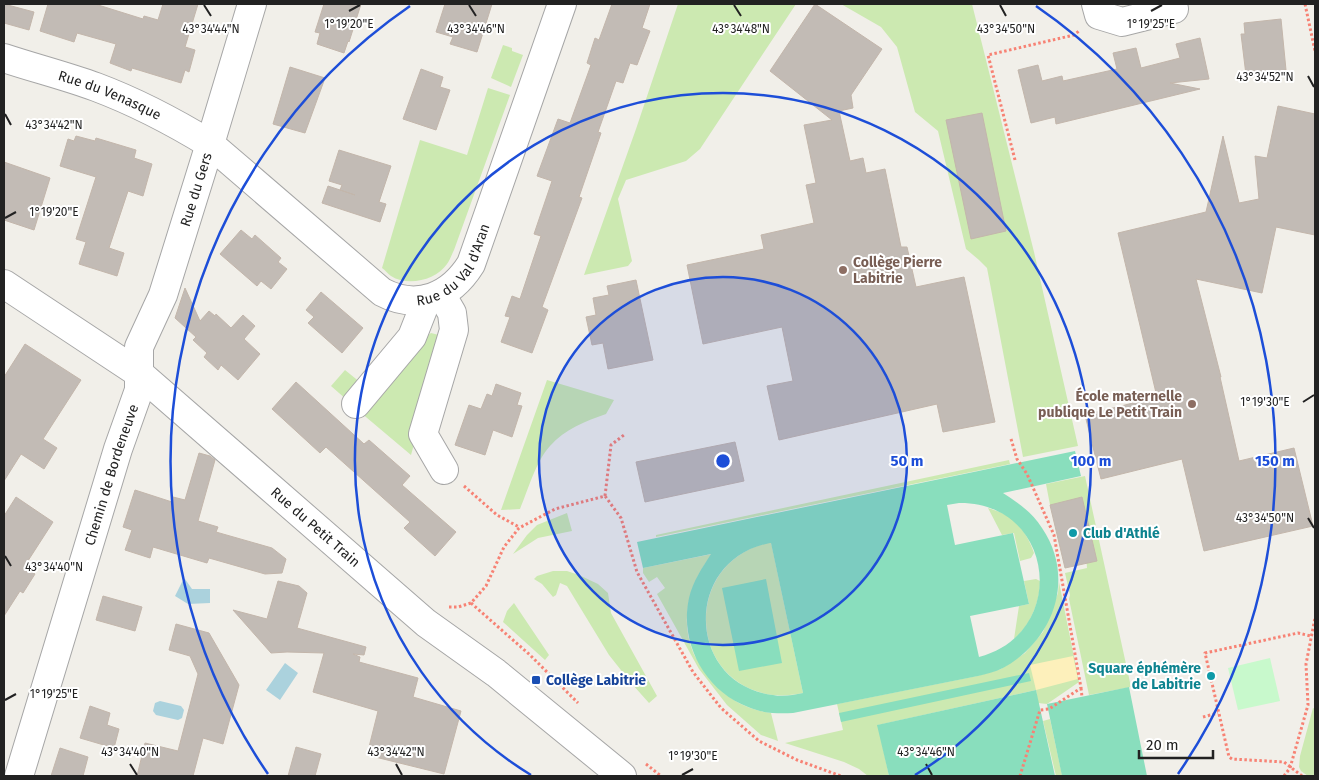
<svg xmlns="http://www.w3.org/2000/svg" width="1319" height="780" font-family="'Fira Sans',sans-serif">
<rect width="100%" height="100%" fill="#f1efe9"/>
<path fill="#cce9b1" d="M 678,4 L 796,4 L 700,149 L 686,161 L 626,180 L 618,199 L 632,261 L 628,266 L 584,275 L 636,129 Z
M 841,4 L 972,4 L 1034,252 L 1078,446 L 1023,457 L 987,268 L 979,260 L 966,249 L 938,131 L 915,112 L 897,47 L 881,27 Z
M 503,45 L 512,48 L 512,51 L 523,55 L 511,87 L 491,78 Z
M 488,88 L 510,95 L 454,250 C 452,254 450,260 447,264 C 436,280 408,287 391,276 C 388,274 385,270 382,268 L 420,140 L 467,155 Z
M 431,333 L 439,335 L 439,356 L 411,455 L 360,412 L 423,339 Z
M 345,370 L 361,383 L 347,400 L 331,386 Z
M 547,380 L 614,400 L 606,414 C 586,421 565,429 550,446 C 536,461 528,490 520,509 L 501,510 Z
M 1009,460 L 1010,464 L 656,537 L 656,535 Z
M 1085,476 L 1131,687 L 1089,695 L 1069,599 L 1070,595 L 1065,573 L 1087,568 L 1082,498 L 1050,505 L 1046,484 Z
M 988,508 C 993,510 999,511 1004,514 C 1019,521 1029,538 1034,553 L 1031,558 L 1020,561 L 1014,533 L 1002,535 Z
M 567,513 L 572,531 L 538,538 L 513,554 L 527,535 L 537,525 Z
M 771,542 L 803,693 C 793,695 783,696 773,695 C 686,684 682,560 771,542 Z
M 712,554 C 690,582 679,617 693,652 C 696,660 703,667 708,674 C 724,697 743,709 771,713 L 778,741 L 761,735 L 727,705 L 699,669 L 657,594 L 665,588 L 657,577 L 649,582 L 643,573 L 643,568 Z
M 553,571 L 567,571 L 579,575 L 598,584 L 608,593 L 611,613 L 657,696 L 649,703 L 632,684 L 609,655 L 567,586 L 560,583 L 556,595 L 553,597 L 542,584 L 534,579 L 537,576 Z
M 1036,579 L 1040,581 C 1040,602 1030,626 1014,639 L 1019,606 L 1029,604 L 1024,581 Z
M 1059,582 L 1079,682 L 1047,704 L 1038,703 L 1036,690 L 878,725 L 889,776 L 868,776 L 859,769 L 844,762 L 785,743 L 843,730 L 837,704 L 977,676 L 1001,669 L 1025,653 L 1043,632 L 1058,593 Z
M 514,603 L 549,655 L 545,660 L 503,622 L 507,611 Z
M 1313,708 L 1315,709 L 1315,776 L 1308,776 L 1301,771 L 1299,767 L 1300,756 Z
M 1050,719 L 1062,775 L 1056,776 L 1043,721 Z"/>
<path fill="#fdf0bb" d="M 1073,656 L 1078,679 L 1036,690 L 1030,665 Z"/>
<path fill="#c8f9cc" d="M 1270,658 L 1280,701 L 1238,710 L 1228,668 Z"/>
<path fill="#89debd" fill-rule="evenodd" d="M 1075,451 L 1081,476 L 1003,493 C 1018,503 1032,512 1042,528 C 1076,578 1054,640 1003,668 C 995,672 986,674 978,676 L 793,713 C 777,714 762,713 748,707 C 705,691 679,643 689,598 C 693,581 702,568 711,554 L 643,568 L 637,542 ZM 959,503 C 1055,502 1070,633 979,657 L 970,616 L 1029,604 L 1013,533 L 955,545 L 947,505 ZM 770,543 L 771,543 L 803,693 C 793,695 783,697 773,695 C 686,684 682,560 770,543 Z
M 766,579 L 782,663 L 739,671 L 722,588 Z
M 1029,673 L 1031,681 L 841,722 L 839,713 Z
M 1129,687 L 1147,776 L 1062,776 L 1047,704 Z
M 1036,690 L 1055,776 L 889,776 L 877,725 Z"/>
<path fill="#abd2dd" d="M 185,579 L 192,589 L 210,589 L 210,603 L 188,604 L 175,596 L 182,582 Z
M 285,663 L 298,673 L 280,700 L 266,690 Z
M 160,701 L 181,706 L 184,710 L 182,718 L 178,720 L 156,715 L 153,711 L 155,703 Z"/>
<path fill="#c2bbb5" stroke="#c3b6ab" d="M 4,4 L 34,12 L 29,30 L 4,23 Z
M 48,4 L 95,4 L 143,19 L 144,16 L 158,20 L 163,4 L 198,4 L 185,47 L 195,50 L 189,72 L 185,70 L 181,83 L 132,68 L 131,71 L 110,63 L 116,44 L 77,33 L 74,42 L 40,31 Z
M 324,4 L 361,4 L 349,42 L 348,41 L 344,53 L 317,44 L 320,33 L 315,32 Z
M 445,4 L 492,4 L 477,52 L 450,44 L 453,37 L 436,32 Z
M 612,4 L 650,4 L 642,28 L 650,31 L 637,65 L 630,63 L 623,83 L 616,81 L 598,132 L 601,133 L 579,197 L 582,198 L 542,307 L 548,310 L 532,353 L 501,342 L 510,317 L 505,316 L 512,296 L 520,299 L 541,236 L 534,234 L 552,181 L 537,176 L 558,119 L 570,123 L 591,65 L 587,63 L 595,38 L 599,40 Z
M 815,4 L 882,49 L 851,95 L 853,108 L 839,111 L 850,161 L 863,158 L 866,173 L 885,169 L 901,247 L 907,247 L 916,287 L 964,277 L 995,422 L 943,432 L 937,404 L 779,440 L 767,386 L 793,381 L 782,327 L 703,344 L 687,265 L 764,249 L 761,235 L 814,223 L 806,185 L 816,183 L 804,125 L 832,120 L 770,71 Z
M 1281,19 L 1286,70 L 1246,75 L 1241,34 L 1245,34 L 1244,23 Z
M 1200,38 L 1209,79 L 1170,83 L 1200,89 L 1056,124 L 1055,117 L 1031,123 L 1018,70 L 1038,65 L 1042,81 L 1062,76 L 1063,81 L 1117,69 L 1113,53 L 1136,48 L 1141,68 L 1180,58 L 1176,44 Z
M 290,67 L 325,78 L 305,133 L 273,124 Z
M 421,69 L 443,77 L 440,87 L 450,90 L 436,130 L 403,119 Z
M 1278,106 L 1315,114 L 1315,235 L 1276,227 L 1262,293 L 1196,279 L 1221,377 L 1220,377 L 1239,461 L 1294,448 L 1313,526 L 1204,551 L 1182,459 L 1101,479 L 1085,415 L 1157,397 L 1118,233 L 1206,212 L 1223,136 L 1239,203 L 1259,199 L 1255,156 L 1267,158 Z
M 982,113 L 1006,231 L 971,239 L 946,120 Z
M 76,136 L 95,141 L 96,138 L 136,150 L 134,158 L 152,164 L 143,196 L 128,191 L 109,248 L 124,253 L 117,276 L 79,264 L 86,242 L 76,239 L 96,177 L 60,166 L 68,139 L 74,141 Z
M 339,150 L 391,166 L 379,202 L 386,204 L 380,222 L 322,203 L 328,186 L 355,195 L 340,190 L 342,185 L 329,181 Z
M 4,162 L 50,178 L 34,230 L 4,220 Z
M 241,230 L 252,239 L 255,235 L 281,258 L 278,262 L 287,269 L 271,289 L 261,281 L 257,286 L 220,254 Z
M 636,280 L 653,360 L 608,369 L 603,343 L 592,345 L 586,317 L 596,315 L 593,298 L 609,295 L 607,286 Z
M 185,288 L 200,321 L 209,311 L 215,316 L 216,314 L 231,328 L 243,315 L 255,326 L 244,339 L 260,354 L 238,380 L 221,365 L 218,370 L 204,357 L 207,353 L 193,340 L 196,337 L 175,318 Z
M 321,292 L 363,328 L 342,353 L 308,323 L 314,317 L 306,310 Z
M 25,344 L 81,380 L 43,439 L 57,448 L 44,469 L 21,454 L 4,481 L 4,377 Z
M 296,382 L 364,444 L 369,440 L 410,476 L 402,485 L 456,532 L 435,556 L 404,528 L 410,522 L 326,447 L 320,453 L 272,409 Z
M 496,384 L 521,393 L 517,405 L 522,406 L 512,437 L 493,430 L 485,455 L 455,445 L 469,405 L 481,409 L 487,394 L 492,396 Z
M 735,442 L 744,481 L 645,502 L 636,462 Z
M 199,453 L 210,456 L 215,460 L 198,521 L 218,527 L 216,532 L 272,548 L 286,559 L 282,573 L 265,574 L 209,558 L 207,563 L 153,547 L 150,558 L 125,550 L 132,530 L 123,527 L 135,490 L 172,502 L 173,497 L 185,500 Z
M 16,497 L 53,522 L 24,567 L 35,574 L 23,593 L 20,591 L 4,616 L 4,516 Z
M 1082,497 L 1097,561 L 1065,568 L 1050,505 Z
M 278,581 L 299,586 L 307,593 L 297,628 L 366,647 L 364,655 L 353,654 L 360,657 L 359,662 L 418,678 L 413,697 L 461,711 L 444,774 L 367,755 L 378,711 L 313,692 L 324,653 L 287,652 L 271,653 L 233,610 L 267,619 Z
M 103,596 L 142,607 L 135,631 L 96,620 Z
M 176,624 L 209,633 L 239,685 L 223,744 L 203,738 L 193,776 L 137,776 L 145,743 L 178,751 L 198,674 L 190,656 L 169,650 Z
M 90,706 L 110,713 L 107,725 L 119,729 L 114,748 L 80,738 Z
M 296,747 L 321,754 L 315,776 L 288,776 Z
M 60,748 L 88,757 L 83,776 L 51,776 Z"/>
<g fill="none" stroke-linecap="round" stroke-linejoin="round">
<g stroke="#a6a6a6" stroke-width="30">
<g id="minor">
<path d="M 1096,4 L 1099,15 L 1122,22 L 1174,9"/>
<path id="s1" d="M 4,58 C 34,68 66,76 96,87 C 136,102 174,122 210,144 L 382,292 C 418,311 451,296 471,264 L 562,4"/>
<path id="s2" d="M 4,284 L 140,374 L 426,623 L 496,673 L 622,776"/>
<path d="M 441,294 L 452,313 L 454,330 L 423,434 L 444,470"/>
<path d="M 356,404 L 412,337 L 427,299"/>
<path id="s3" d="M 19,776 L 118,449 L 139,390 L 139,347 L 163,295 L 210,144 L 252,4"/>
</g>
</g>
<path stroke="#f78274" stroke-width="3" stroke-dasharray="2.5 2.5" stroke-linecap="butt" d="M 1305,4 L 1315,51
M 1015,160 L 988,55 L 1074,35 L 1079,31
M 1011,439 L 1017,459 L 1027,474 L 1054,535 L 1081,688 L 1049,709 L 1040,710 L 1020,776
M 464,486 L 497,515 L 519,527
M 605,496 L 611,445 L 624,435
M 471,603 L 530,655 L 578,703
M 449,607 L 458,607 L 471,603 L 486,586 L 504,547 L 519,528 L 555,509 L 605,496 L 621,518 L 637,572 L 693,672 L 721,708 L 759,741 L 797,760 L 841,776
M 1081,688 L 1082,697
M 1203,717 L 1218,713
M 646,764 L 661,776
M 1284,776 L 1290,768 L 1308,705 L 1306,664 L 1315,618
M 1302,776 L 1284,762 L 1232,759 L 1229,757 L 1205,653 L 1298,633 L 1311,636"/>
<use href="#minor" stroke="#fff" stroke-width="28"/>
</g>
<path fill="none" stroke="#222" stroke-width="2" d="M 204,5 L 211,16M 469,5 L 476,16M 734,5 L 741,16M 1000,5 L 1006,16M 349,11 L 360,5M 1151,11 L 1162,5M 1308,76 L 1314,87M 5,114 L 11,125M 5,218 L 16,212M 1303,402 L 1314,395M 1308,518 L 1314,528M 5,556 L 11,566M 5,700 L 16,694M 130,764 L 137,775M 396,764 L 402,775M 926,764 L 932,775M 682,775 L 693,769"/>
<circle cx="723" cy="461" r="184" fill="#1d4ed8" fill-opacity=".12"/>
<g fill="none" stroke="#1d4ed8" stroke-width="2.5">
<circle cx="723" cy="461" r="184"/>
<path d="M531 775A368 368 0 1 1 915 775"/>
<path d="M268 774A552 552 0 0 1 410 6M1036 6A552 552 0 0 1 1178 774"/>
</g>
<g fill="#8d6e63" stroke="#fff" stroke-width="2">
<circle cx="843" cy="270" r="5"/>
<circle cx="1192" cy="404" r="5"/>
</g>
<g fill="#0f9aa8" stroke="#fff" stroke-width="2">
<circle cx="1073" cy="533" r="5"/>
<circle cx="1211" cy="676" r="5"/>
</g>
<rect fill="#1a4fb4" stroke="#fff" stroke-width="2" x="531" y="675" width="10" height="10" rx="2.5"/>
<g text-anchor="middle" dominant-baseline="central" stroke-width="4" stroke-linejoin="round" paint-order="stroke">
<g font-size="14" fill="#222" stroke="#fff">
<text stroke="none"><textPath href="#s1" startOffset="112">Rue du Venasque</textPath></text>
<text stroke="none"><textPath href="#s3" startOffset="615">Rue du Gers</textPath></text>
<text stroke="none"><textPath href="#s1" startOffset="542">Rue du Val d'Aran</textPath></text>
<text stroke="none"><textPath href="#s3" startOffset="315">Chemin de Bordeneuve</textPath></text>
<text stroke="none"><textPath href="#s2" startOffset="396">Rue du Petit Train</textPath></text>
</g>
<g font-size="14" font-weight="bold" fill="#785e54" stroke="#fff" text-anchor="start">
<text x="853" y="262">Collège Pierre<tspan x="853" dy="16">Labitrie</tspan></text>
<text x="1182" y="396" text-anchor="end">École maternelle<tspan x="1182" dy="16">publique Le Petit Train</tspan></text>
</g>
<g font-size="14" font-weight="bold" fill="#0d838f" stroke="#fff" text-anchor="start">
<text x="1083" y="533">Club d'Athlé</text>
<text x="1201" y="668" text-anchor="end">Square éphémère<tspan x="1201" dy="16">de Labitrie</tspan></text>
</g>
<g font-size="14" font-weight="bold" fill="#164399" stroke="#fff" text-anchor="start">
<text x="546" y="680">Collège Labitrie</text>
</g>
</g>
<g font-size="12" text-anchor="middle" fill="#222" stroke="#fff" stroke-width="4" stroke-linejoin="round" paint-order="stroke">
<text x="349" y="28">1°19'20"E</text>
<text x="1151" y="28">1°19'25"E</text>
<text x="476" y="33">43°34'46"N</text>
<text x="211" y="33">43°34'44"N</text>
<text x="741" y="33">43°34'48"N</text>
<text x="1006" y="33">43°34'50"N</text>
<text x="1265" y="81">43°34'52"N</text>
<text x="54" y="129">43°34'42"N</text>
<text x="54" y="216">1°19'20"E</text>
<text x="1265" y="406">1°19'30"E</text>
<text x="1265" y="522">43°34'50"N</text>
<text x="54" y="571">43°34'40"N</text>
<text x="54" y="698">1°19'25"E</text>
<text x="130" y="756">43°34'40"N</text>
<text x="396" y="756">43°34'42"N</text>
<text x="926" y="756">43°34'46"N</text>
<text x="693" y="760">1°19'30"E</text>
</g>
<circle cx="723" cy="461" r="8" fill="#1d4ed8" stroke="#fff" stroke-width="2.5"/>
<g font-size="15" text-anchor="middle" font-weight="bold" fill="#1d4ed8" stroke="#fff" stroke-width="4" stroke-linejoin="round" paint-order="stroke">
<text x="907" y="466">50 m</text>
<text x="1091" y="466">100 m</text>
<text x="1275" y="466">150 m</text>
</g>
<rect width="1319" height="780" fill="none" stroke="#222222" stroke-width="10"/>
<path d="M1139 750v8h74v-8" fill="none" stroke="#222222" stroke-width="2.5"/>
<text x="1146" y="750" font-size="15" fill="#222222" stroke="#ffffff" stroke-width="4" paint-order="stroke">20 m</text>
</svg>
